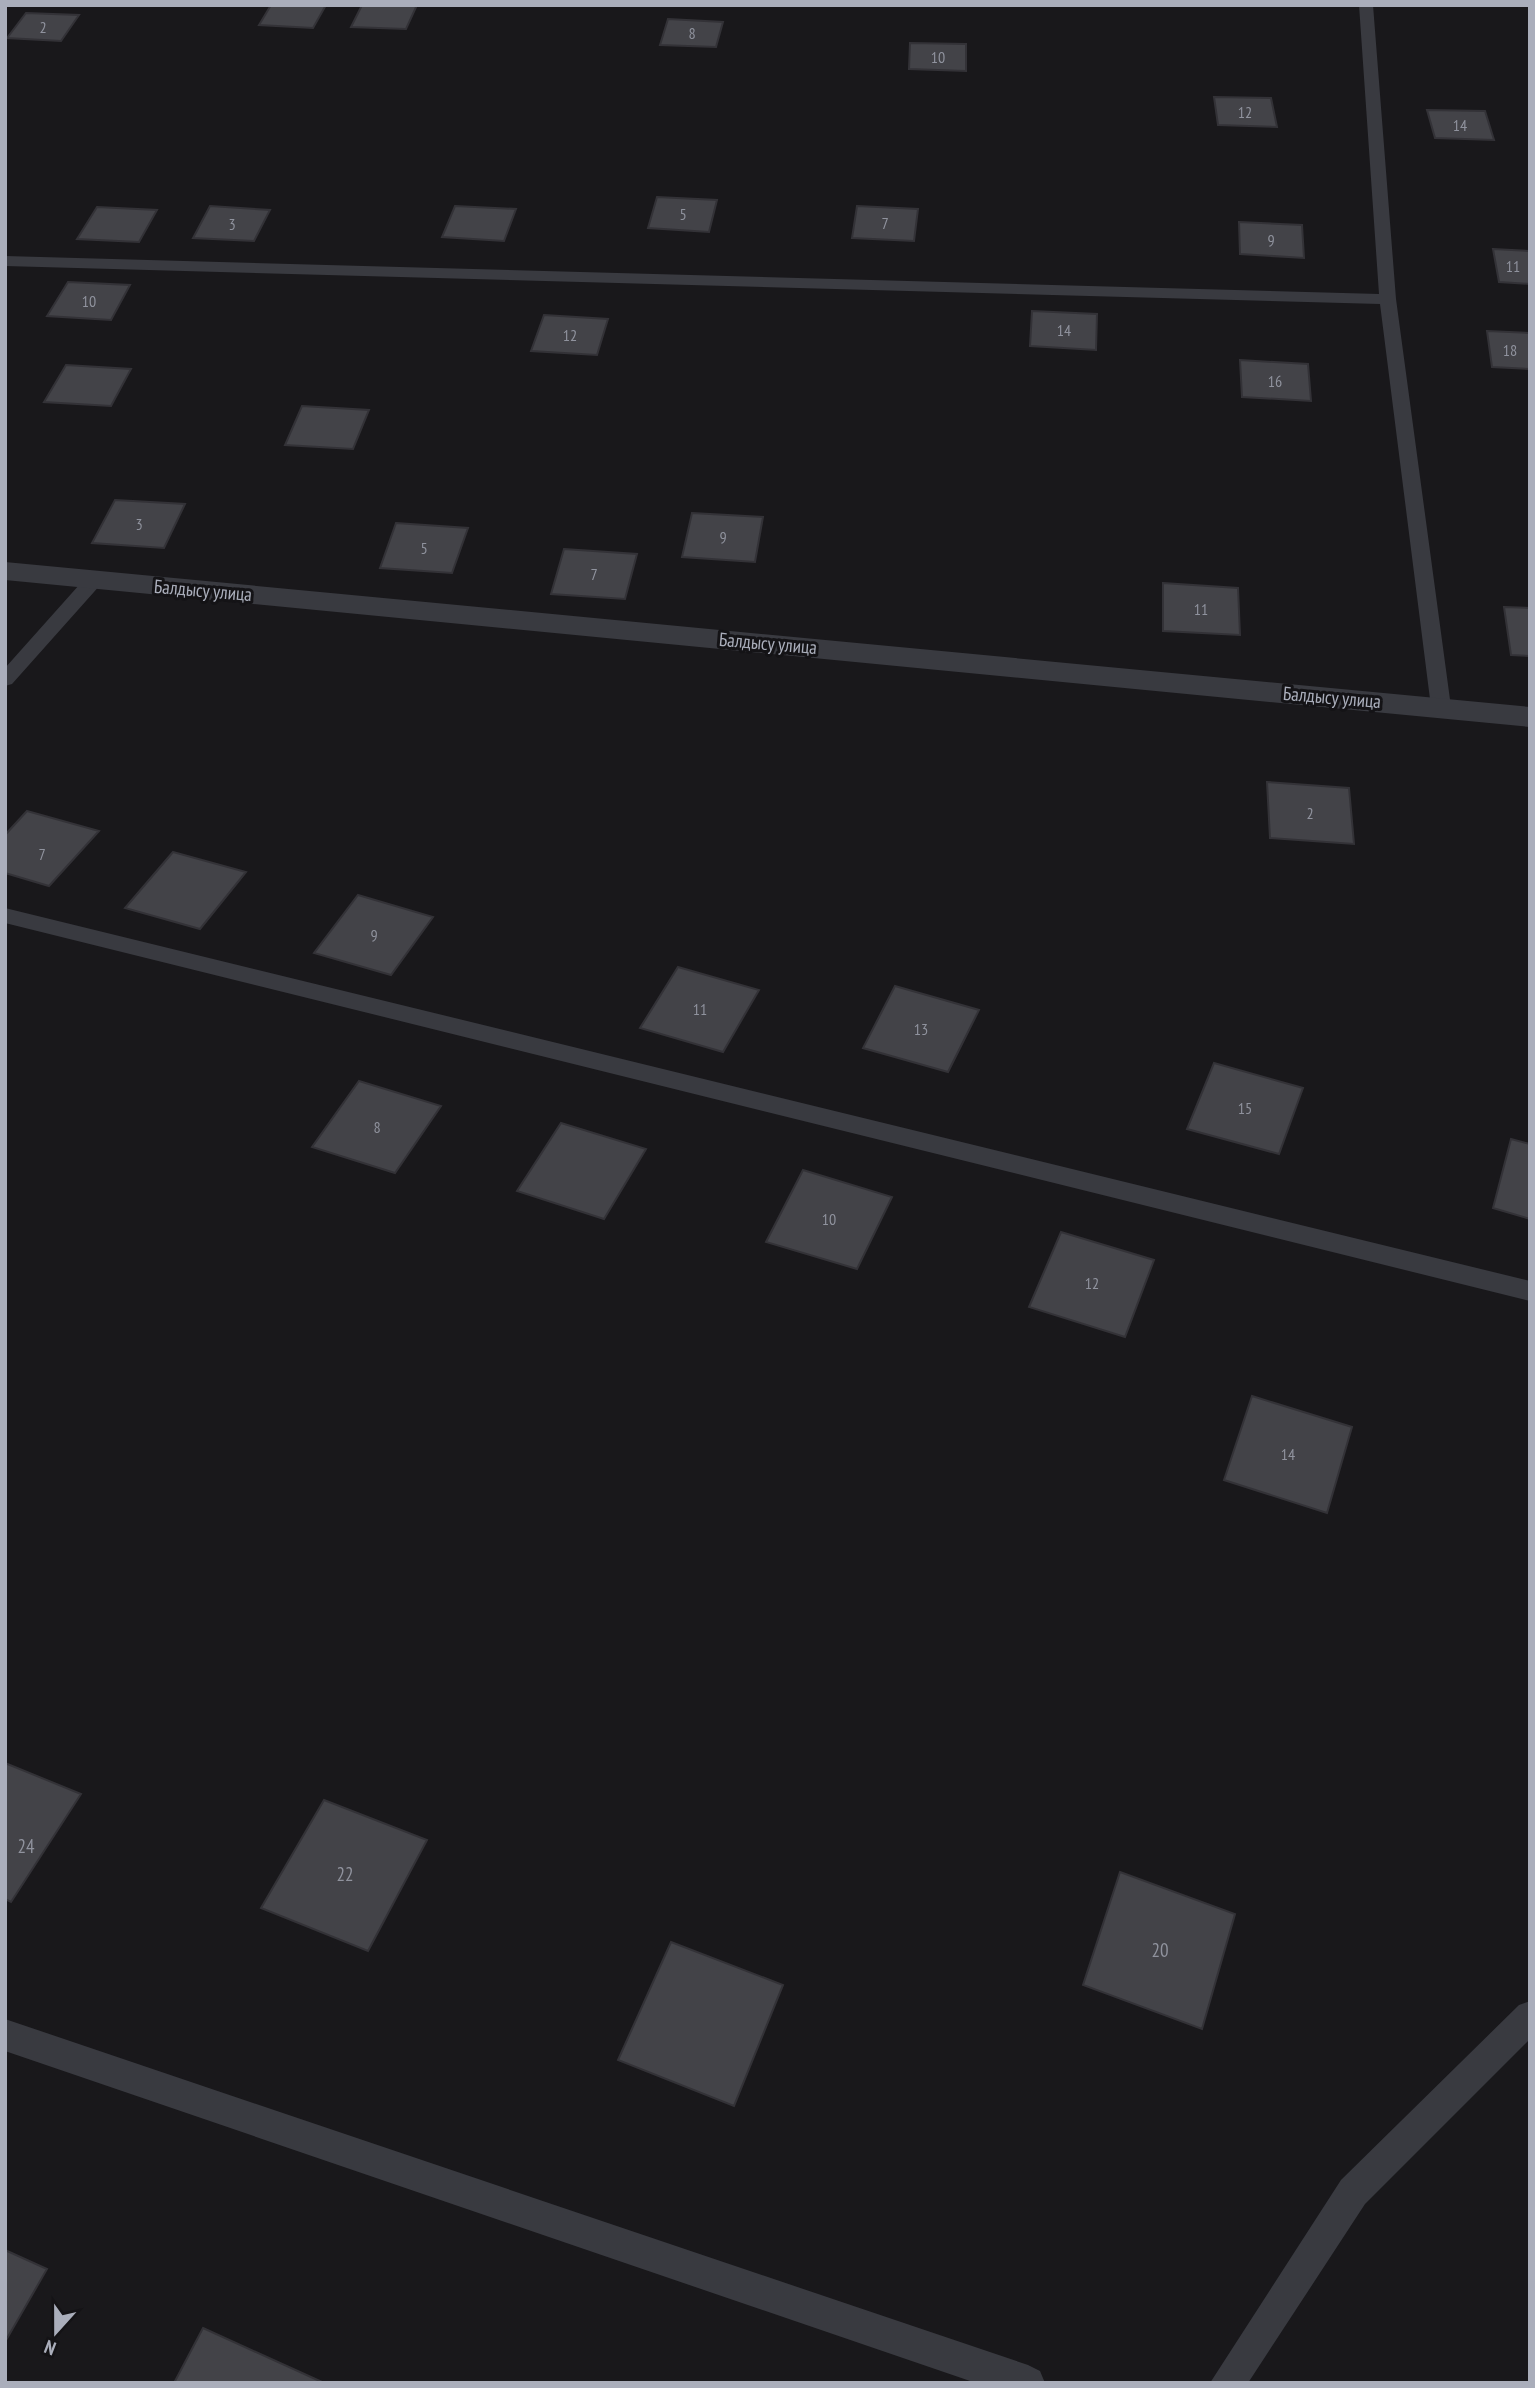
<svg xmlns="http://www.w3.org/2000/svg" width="1535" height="2388" font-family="'PT Sans Narrow',sans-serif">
<rect width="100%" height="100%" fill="#19181b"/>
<path fill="#434348" stroke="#333237" stroke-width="2" d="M 271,5 L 326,5 L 313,28 L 259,25 Z
M 362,5 L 417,5 L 406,29 L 351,27 Z
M 26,13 L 79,15 L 61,41 L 7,38 Z
M 668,19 L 723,22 L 716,47 L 660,45 Z
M 910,43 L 966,44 L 966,71 L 909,69 Z
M 1214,97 L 1271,98 L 1277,127 L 1218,125 Z
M 1427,110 L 1485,111 L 1494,140 L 1435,138 Z
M 657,197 L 717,200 L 709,232 L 648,228 Z
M 210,206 L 270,210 L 254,241 L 193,238 Z
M 455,206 L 516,209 L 504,241 L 442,237 Z
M 857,206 L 918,209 L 914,241 L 852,238 Z
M 97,207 L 157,210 L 139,242 L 77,239 Z
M 1239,222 L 1302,225 L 1304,258 L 1240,254 Z
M 1493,249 L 1530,251 L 1530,284 L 1499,282 Z
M 68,282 L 130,285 L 111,320 L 47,316 Z
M 1032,311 L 1097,314 L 1096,350 L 1030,346 Z
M 544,315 L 608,319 L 597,355 L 531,351 Z
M 1487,331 L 1530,333 L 1530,369 L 1492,367 Z
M 1240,360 L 1308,364 L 1311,401 L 1242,397 Z
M 66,365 L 131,369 L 111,406 L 44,402 Z
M 302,406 L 369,410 L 353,449 L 285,445 Z
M 115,500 L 185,504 L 164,548 L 92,543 Z
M 692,513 L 763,517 L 755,562 L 682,557 Z
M 396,523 L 468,528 L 452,573 L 380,568 Z
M 564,549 L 637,554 L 625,599 L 551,594 Z
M 1163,583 L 1238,588 L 1240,635 L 1163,631 Z
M 1504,607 L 1530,608 L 1530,656 L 1511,655 Z
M 1267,782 L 1349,788 L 1354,844 L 1270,838 Z
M 27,811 L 99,831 L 49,886 L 5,873 L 5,835 Z
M 173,852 L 246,872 L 200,929 L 125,908 Z
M 358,895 L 433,917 L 391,975 L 314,953 Z
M 678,967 L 759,990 L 723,1052 L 640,1028 Z
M 895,986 L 979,1010 L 948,1072 L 863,1048 Z
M 1214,1063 L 1303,1088 L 1279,1154 L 1187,1129 Z
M 359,1081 L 441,1106 L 395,1173 L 312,1147 Z
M 561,1123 L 646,1149 L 604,1219 L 517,1191 Z
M 1511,1139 L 1530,1144 L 1530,1219 L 1493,1208 Z
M 803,1170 L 892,1197 L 857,1269 L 766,1242 Z
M 1061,1232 L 1154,1260 L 1125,1337 L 1029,1307 Z
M 1252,1396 L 1352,1427 L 1327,1513 L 1224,1480 Z
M 5,1763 L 81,1794 L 11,1902 L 5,1899 Z
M 324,1800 L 427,1840 L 368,1951 L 261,1908 Z
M 1120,1872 L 1235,1914 L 1202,2029 L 1083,1985 Z
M 671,1942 L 783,1985 L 734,2106 L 618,2060 Z
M 5,2250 L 47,2269 L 5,2342 Z
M 203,2328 L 322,2382 L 174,2383 Z"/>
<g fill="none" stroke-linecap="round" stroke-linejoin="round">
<path fill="#393a40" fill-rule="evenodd" d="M 1359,5 L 1373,5 L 1396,299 L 1451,707 L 1441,713 L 1431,707 L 1380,304 L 5,266 L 5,256 L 1379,294 Z
M 95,573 L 105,579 L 102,583 L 12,684 L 5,686 L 5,668 L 88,575 Z
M 5,908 L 1530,1281 L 1530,1301 L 5,923 Z
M 1530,2001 L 1530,2039 L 1365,2204 L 1248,2383 L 1210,2383 L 1341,2180 L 1519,2005 Z
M 5,2019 L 1028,2365 L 1040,2371 L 1045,2383 L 976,2383 L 5,2051 Z"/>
<path fill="#393a40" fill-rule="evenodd" d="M 5,562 L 1530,707 L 1530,727 L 5,580 Z"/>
</g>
<g text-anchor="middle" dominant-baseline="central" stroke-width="6" stroke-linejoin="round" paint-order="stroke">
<g font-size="16" fill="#90939e">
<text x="43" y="27">2</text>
<text x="692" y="33">8</text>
<text x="938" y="57">10</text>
<text x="1245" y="112">12</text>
<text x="1460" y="125">14</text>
<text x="683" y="214">5</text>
<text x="885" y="223">7</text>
<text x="232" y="224">3</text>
<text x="1271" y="240">9</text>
<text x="1513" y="266">11</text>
<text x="89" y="301">10</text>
<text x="1064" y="330">14</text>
<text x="570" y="335">12</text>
<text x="1510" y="350">18</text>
<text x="1275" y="381">16</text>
<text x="139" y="524">3</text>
<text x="723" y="537">9</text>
<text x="424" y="548">5</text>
<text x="594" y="574">7</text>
<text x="1201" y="609">11</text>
<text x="1310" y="813">2</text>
<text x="42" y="854">7</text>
<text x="374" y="935">9</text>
<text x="700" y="1009">11</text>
<text x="921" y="1029">13</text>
<text x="1245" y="1108">15</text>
<text x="377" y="1127">8</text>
<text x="829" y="1219">10</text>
<text x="1092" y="1283">12</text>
<text x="1288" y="1454">14</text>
</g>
<g font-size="19" fill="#aaaebb" stroke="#141316">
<text transform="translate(203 590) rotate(5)">Балдысу улица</text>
<text transform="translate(768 643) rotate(5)">Балдысу улица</text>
<text transform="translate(1332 697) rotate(5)">Балдысу улица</text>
</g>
<g font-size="19" fill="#90939e">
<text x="26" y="1846">24</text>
<text x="345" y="1874">22</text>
<text x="1160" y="1950">20</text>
</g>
</g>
<rect width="1535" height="2388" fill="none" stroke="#aaaebb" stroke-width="14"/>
<g transform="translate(56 2332) rotate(201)" stroke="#141316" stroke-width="5" paint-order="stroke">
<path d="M0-5L12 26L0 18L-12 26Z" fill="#aaaebb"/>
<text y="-10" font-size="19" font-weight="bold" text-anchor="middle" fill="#aaaebb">N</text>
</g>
</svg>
